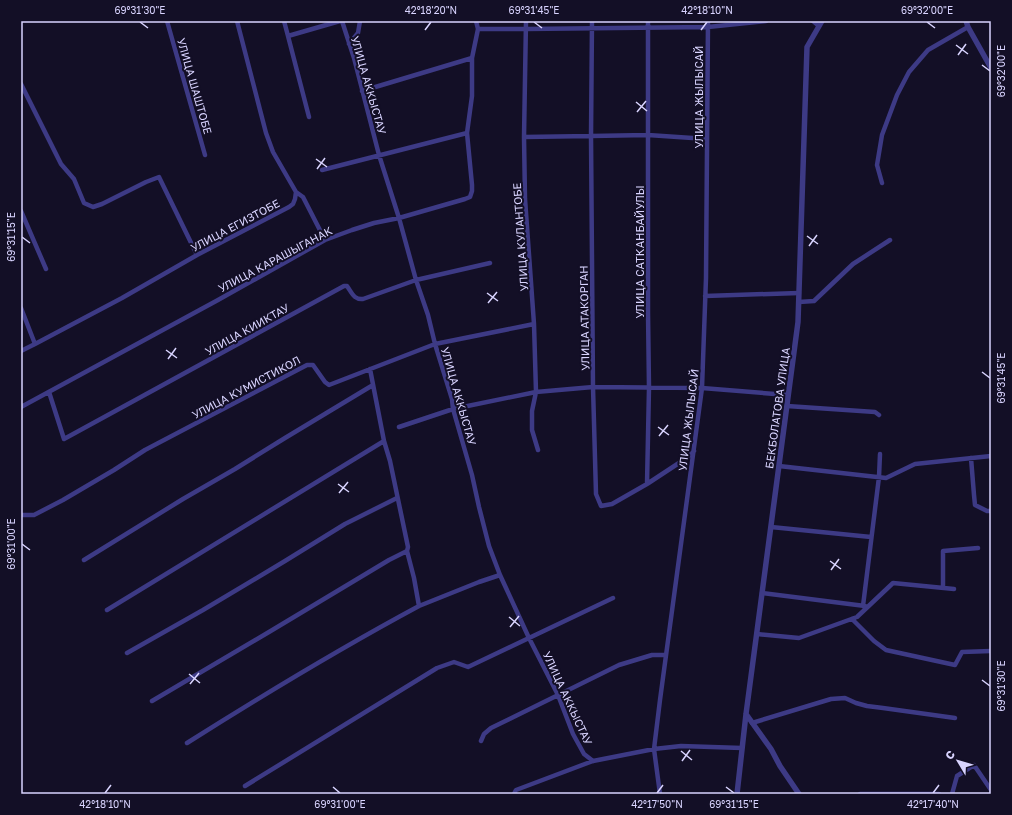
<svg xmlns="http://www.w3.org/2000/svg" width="1012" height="815" font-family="'Golos Text',sans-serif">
<rect width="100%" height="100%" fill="#130f26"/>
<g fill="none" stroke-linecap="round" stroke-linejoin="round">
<path stroke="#3d3a85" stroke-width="4.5" d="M 167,21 L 205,155
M 284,21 L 288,36 L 309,117
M 342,21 L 354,58 L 379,155 L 399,218 L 416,280 L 428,315 L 435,344 L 452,399 L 453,409 L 472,475 L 479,507 L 489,546 L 500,575 L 529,638 L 558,695 L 573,734 L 584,754 L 593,761
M 526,21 L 524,137 L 525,199 L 534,324 L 536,392 L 532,411 L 532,430 L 538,450
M 592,21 L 591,136 L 593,387 L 596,494 L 601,506 L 612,504 L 647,484 L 685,459 L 694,451
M 813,21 L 819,26
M 478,29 L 526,29 L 708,27 L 766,21
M 288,36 L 340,21
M 349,44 L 358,33 L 360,21
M 21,84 L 61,164 L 74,179 L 84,203 L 93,207 L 102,204 L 146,182 L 159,177 L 197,255
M 362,91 L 472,58
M 524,137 L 591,136 L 648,135 L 707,139
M 322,170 L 467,133
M 882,183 L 877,165 L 882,135 L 897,95 L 909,72 L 928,50 L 968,27
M 296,192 L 303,197 L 325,240
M 21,211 L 46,269
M 705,296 L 799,293
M 799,302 L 814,301 L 853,264 L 890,240
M 21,308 L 35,344 L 21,351
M 35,344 L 122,298 L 197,255 L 289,207 L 293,204 L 295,199 L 296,192 L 273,152 L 266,133 L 237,21
M 49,392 L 64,439 L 344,286 L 347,286 C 352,293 354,300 363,299 L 416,280 L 490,263
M 787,406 L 875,412 L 879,415
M 21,407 L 218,300 L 325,240 L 352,230 L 374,223 L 399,218 L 465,199 L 470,197 L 472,191 L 472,185 L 467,133 L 472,96 L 472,58 L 478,29 L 476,21
M 399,427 L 453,409 L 536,392 L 593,387 L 702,388 L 788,395
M 971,458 L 974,495 L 975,505 L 987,511 L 991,511
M 779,466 L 886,478 L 915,464 L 991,456
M 647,484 L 649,388 L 648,312 L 648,21
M 21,515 L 34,515 L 63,500 L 114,470 L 145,450 L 307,365 L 313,365 L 325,382 L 329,385 L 435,344 L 534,324
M 771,527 L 871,537
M 84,560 L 183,499 L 235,469 L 285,438 L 373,385
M 943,588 L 943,551 L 978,548
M 762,593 L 865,606
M 419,606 L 479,582 L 500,575
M 863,606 L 879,477 L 880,454
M 107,610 L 384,441
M 852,619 L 874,641 L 886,650 L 955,665 L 962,652 L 991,651
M 757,634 L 799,638 L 857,617 L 893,583 L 954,589
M 127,653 L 203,610 L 285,561 L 345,524 L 397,498
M 152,701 L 269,632 L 389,560 L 407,551 L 408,547 L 390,461 L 384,441 L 370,369
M 752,723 L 831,699 L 845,698 L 856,703 L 867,706 L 883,708 L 955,718
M 481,741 L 484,734 L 491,728 L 619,665 L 652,655 L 666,655
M 187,743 C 263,695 339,649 419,606 L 414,578 L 407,551
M 245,786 L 437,668 L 454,662 L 468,667 L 613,598
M 514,794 L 516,790 L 593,761 L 654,749 L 681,746 L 742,748
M 660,794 L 654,749 L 660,700 L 702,388 L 706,278 L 708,21
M 860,794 L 939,794
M 952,794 L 957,776 L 974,765 L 991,790"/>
<path stroke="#3d3a85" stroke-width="5.5" d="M 966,21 L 968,27 L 991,68
M 746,714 L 771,749 L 780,766 L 799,794
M 737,794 L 746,714 L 798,322 L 807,47 L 822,21"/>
</g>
<path fill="none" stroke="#d9d4ff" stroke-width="1.5" d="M 140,22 L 148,28M 534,22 L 542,28M 927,22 L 935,28M 425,30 L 431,22M 701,30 L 707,22M 956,45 L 968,54M 958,55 L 966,44M 982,65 L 990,71M 636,102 L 647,111M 637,112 L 646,101M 316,159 L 327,167M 317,169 L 325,158M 807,236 L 818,244M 22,237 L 30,243M 809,246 L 817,235M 487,293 L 498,301M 488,303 L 497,292M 166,350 L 177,358M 168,359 L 176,348M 982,372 L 990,378M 658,427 L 669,435M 659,436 L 668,425M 338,484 L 349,492M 339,493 L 348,482M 22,544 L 30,550M 830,561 L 841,569M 831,570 L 839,559M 509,617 L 520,626M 510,627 L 519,616M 189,674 L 200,683M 982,680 L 990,686M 190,684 L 199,673M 681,751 L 692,760M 682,761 L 690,750M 333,787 L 340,793M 726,787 L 734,793M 105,793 L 111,785M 657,793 L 663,785M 933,793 L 939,785"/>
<g text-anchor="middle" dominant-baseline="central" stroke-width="4" stroke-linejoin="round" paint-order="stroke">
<g font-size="11" fill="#d9d4ff" stroke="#130f26">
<text transform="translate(369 85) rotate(74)">УЛИЦА АККЫСТАУ</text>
<text transform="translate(195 86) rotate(74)">УЛИЦА ШАШТОБЕ</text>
<text transform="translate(698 97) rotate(-90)">УЛИЦА ЖЫЛЫСАЙ</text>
<text transform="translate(235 225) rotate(-28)">УЛИЦА ЕГИЗТОБЕ</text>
<text transform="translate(520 237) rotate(-94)">УЛИЦА КУЛАНТОБЕ</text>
<text transform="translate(639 252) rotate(-90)">УЛИЦА САТКАНБАЙУЛЫ</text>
<text transform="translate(275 259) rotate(-28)">УЛИЦА КАРАШЫГАНАК</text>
<text transform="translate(584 318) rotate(-91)">УЛИЦА АТАКОРГАН</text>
<text transform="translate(247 329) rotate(-29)">УЛИЦА КИИКТАУ</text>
<text transform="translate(246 387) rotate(-28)">УЛИЦА КУМИСТИКОЛ</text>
<text transform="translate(459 396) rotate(74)">УЛИЦА АККЫСТАУ</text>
<text transform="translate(777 408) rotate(-82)">БЕКБОЛАТОВА УЛИЦА</text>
<text transform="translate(688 420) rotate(-83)">УЛИЦА ЖЫЛЫСАЙ</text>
<text transform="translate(568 698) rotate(65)">УЛИЦА АККЫСТАУ</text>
</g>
</g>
<rect width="1012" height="815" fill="none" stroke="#130f26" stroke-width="44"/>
<g transform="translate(958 761) rotate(308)" stroke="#130f26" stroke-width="3" paint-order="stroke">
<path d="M0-3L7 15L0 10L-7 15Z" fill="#d9d4ff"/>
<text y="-6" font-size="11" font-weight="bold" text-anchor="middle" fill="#d9d4ff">С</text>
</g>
<rect x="22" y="22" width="968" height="771" fill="none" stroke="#d9d4ff" stroke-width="1.5"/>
<g font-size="10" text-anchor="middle" fill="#d9d4ff">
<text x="140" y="14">69°31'30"E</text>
<text x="431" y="14">42°18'20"N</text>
<text x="534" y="14">69°31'45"E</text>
<text x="707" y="14">42°18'10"N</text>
<text x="927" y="14">69°32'00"E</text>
<text transform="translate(1001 71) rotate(-90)" y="4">69°32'00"E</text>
<text transform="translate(11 237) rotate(-90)" y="4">69°31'15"E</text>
<text transform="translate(1001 378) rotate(-90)" y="4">69°31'45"E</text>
<text transform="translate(11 544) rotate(-90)" y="4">69°31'00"E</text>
<text transform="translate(1001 686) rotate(-90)" y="4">69°31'30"E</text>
<text x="105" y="808">42°18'10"N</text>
<text x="340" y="808">69°31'00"E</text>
<text x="657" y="808">42°17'50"N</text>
<text x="734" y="808">69°31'15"E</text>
<text x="933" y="808">42°17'40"N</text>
</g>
</svg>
